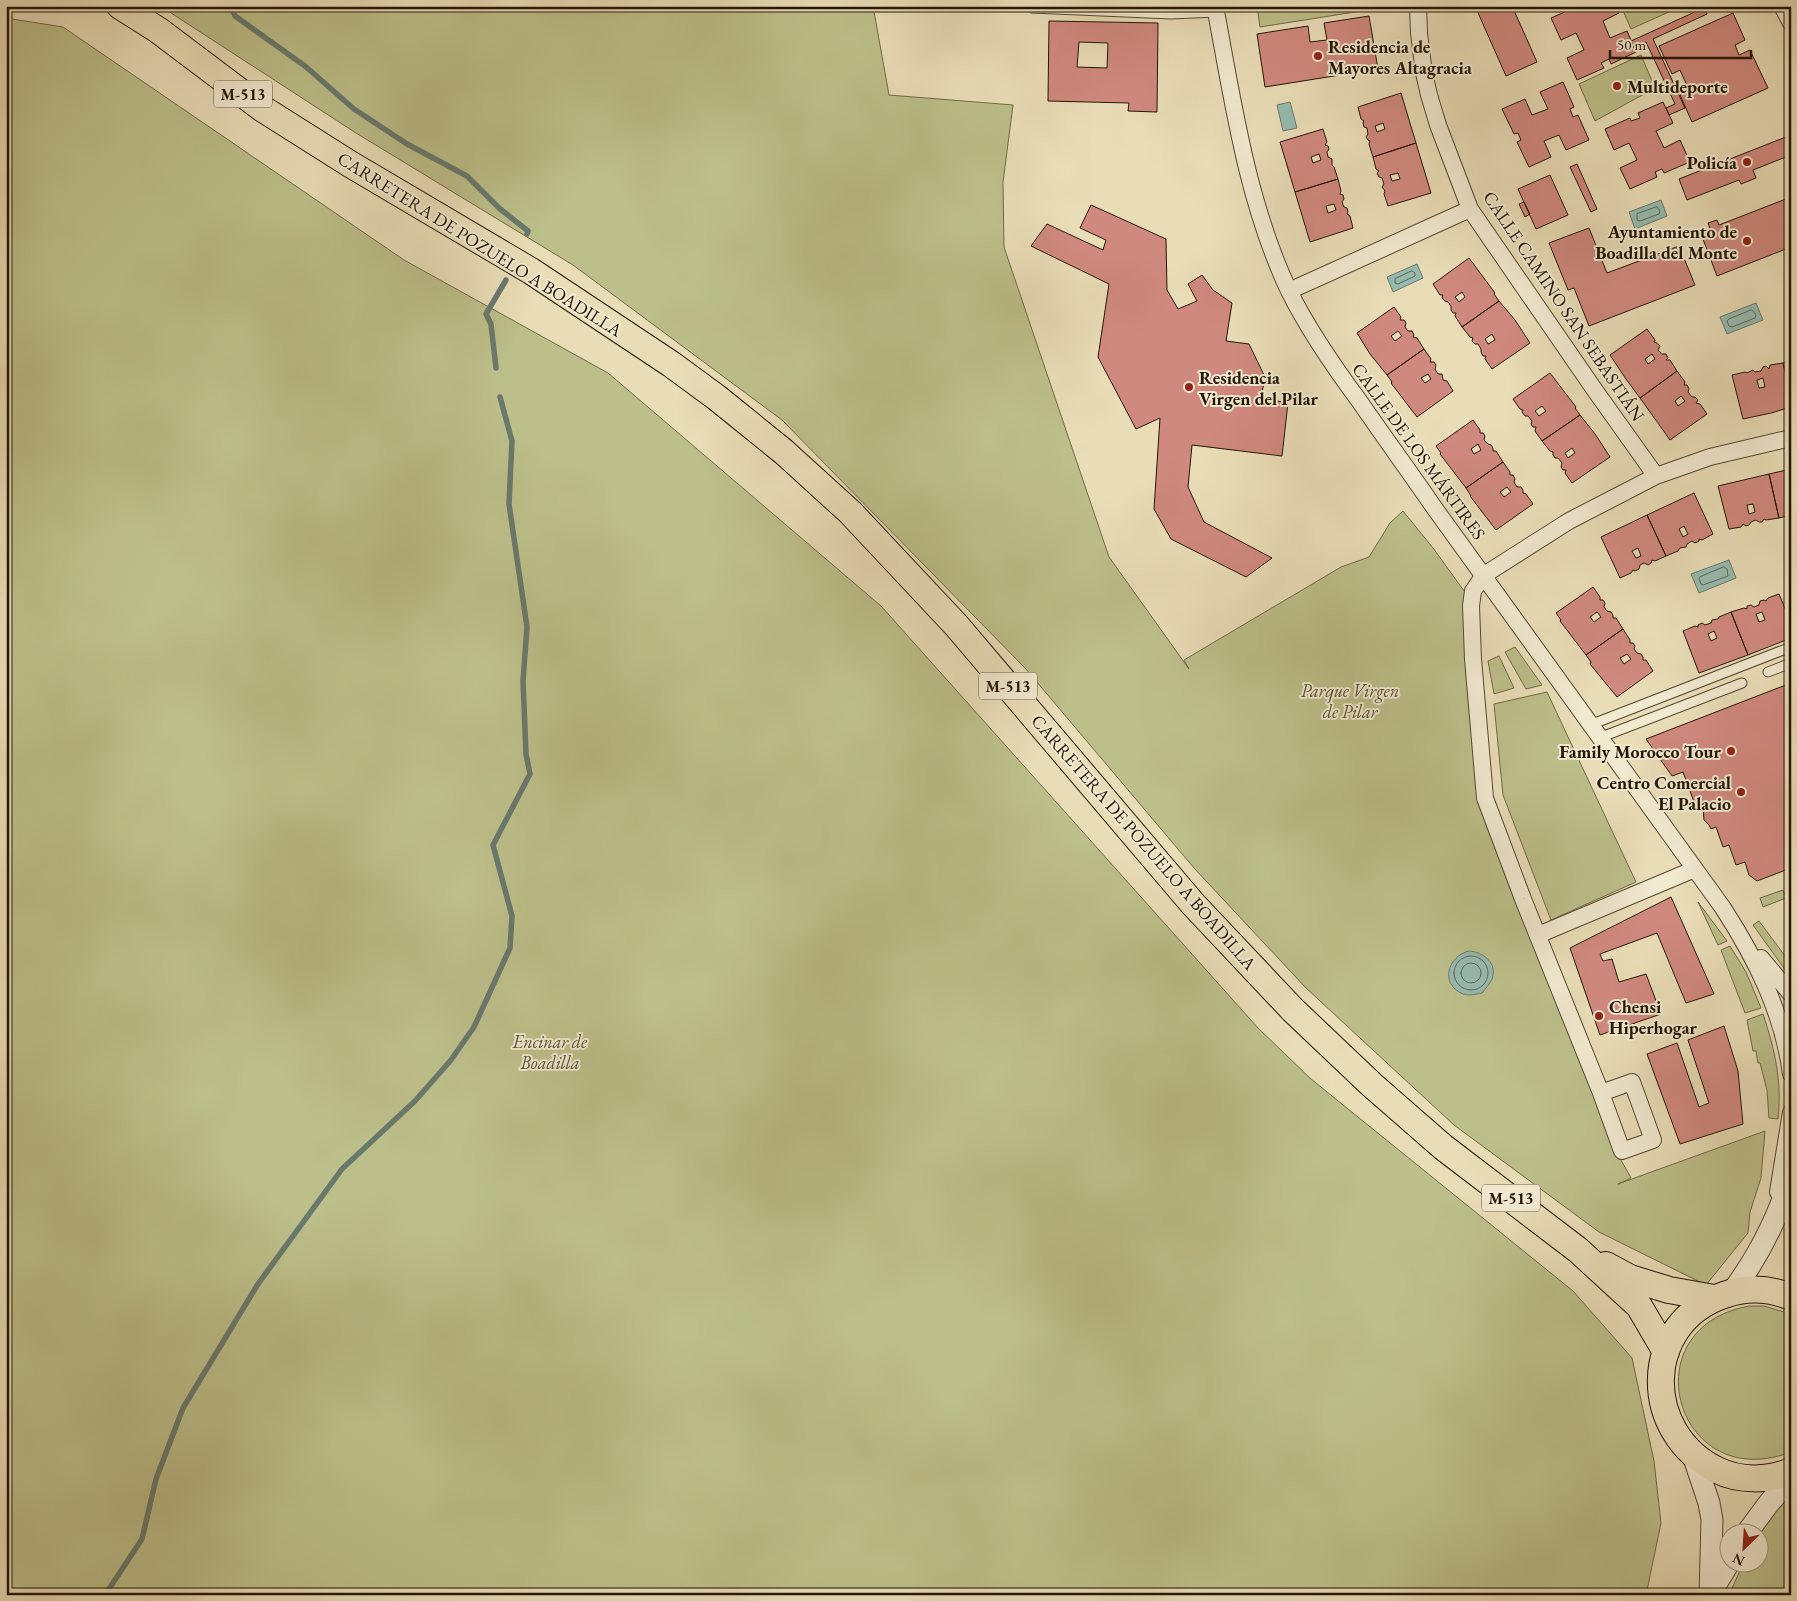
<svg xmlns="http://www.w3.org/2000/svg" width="1797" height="1601" font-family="'EB Garamond',serif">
<rect width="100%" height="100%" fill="#e9ddb7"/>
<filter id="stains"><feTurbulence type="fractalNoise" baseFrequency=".004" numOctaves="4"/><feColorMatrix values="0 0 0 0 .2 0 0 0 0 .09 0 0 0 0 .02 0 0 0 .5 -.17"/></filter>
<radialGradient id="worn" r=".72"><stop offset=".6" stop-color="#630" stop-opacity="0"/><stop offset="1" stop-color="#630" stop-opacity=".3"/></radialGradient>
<path fill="#bcbf8a" stroke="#706a48" d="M 165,6 L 873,6 L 889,95 L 1013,105 L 1003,182 L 1004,247 L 1109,557 L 1189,669 L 1184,660 L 1341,567 L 1369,557 L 1390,523 L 1403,511 L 1433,548 L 1467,595 L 1479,798 L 1617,1153 L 1631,1178 L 1618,1184 L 1765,1131 L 1761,1178 L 1750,1212 L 1748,1233 L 1706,1285 L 1599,1232 L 1454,1125 L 1306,988 L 1194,868 L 1025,668 L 782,420 L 573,265 L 356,133 L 171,13 Z
M 1257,6 L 1393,6 L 1260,27 Z
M 1621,6 L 1682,6 L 1631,29 Z
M 6,18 L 63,27 L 404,260 L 608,373 L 881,606 L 1258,1028 L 1311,1079 L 1573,1291 L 1632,1358 L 1654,1461 L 1661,1523 L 1646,1595 L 6,1595 Z
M 1641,55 L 1655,88 L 1595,121 L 1579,84 Z
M 1515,647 L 1542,685 L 1526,689 L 1505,652 Z
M 1499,656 L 1514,688 L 1494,694 L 1488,661 Z
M 1547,692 L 1636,882 L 1551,920 L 1503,795 L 1494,704 Z
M 1783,890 L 1786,898 L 1763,907 L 1760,898 Z
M 1698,902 L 1727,941 L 1718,945 Z
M 1759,921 L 1791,964 L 1791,978 L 1753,925 Z
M 1730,946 L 1746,972 L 1761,1008 L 1745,1013 L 1721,950 Z
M 1763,1014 C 1775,1050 1782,1081 1778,1119 L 1769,1118 L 1767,1090 L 1760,1063 L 1758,1063 L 1756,1051 L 1753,1051 L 1747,1020 Z
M 1749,1306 L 1764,1306 L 1791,1314 L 1791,1452 C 1676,1496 1628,1328 1749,1306 Z
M 1791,1493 L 1791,1595 L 1729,1595 L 1743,1564 L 1760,1564 L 1760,1534 L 1756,1533 Z"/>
<path fill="#97bbb0" stroke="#69796c" d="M 1290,102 L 1297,128 L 1283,131 L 1277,105 Z
M 1661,200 L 1667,216 L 1635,229 L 1629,212 Z
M 1417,264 L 1423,278 L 1393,292 L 1387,277 Z
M 1756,303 L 1763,320 L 1727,334 L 1720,317 Z
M 1729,560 L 1736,578 L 1699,593 L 1691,574 Z
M 1469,951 C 1483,952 1498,963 1492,979 C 1490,984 1485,989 1482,993 C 1476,994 1469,996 1463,994 C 1439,984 1448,956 1469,951 Z"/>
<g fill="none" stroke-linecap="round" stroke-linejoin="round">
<path stroke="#5e685b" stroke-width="1" d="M 1657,207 L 1660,211 L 1659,214 L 1640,221 L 1637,220 L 1637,214 Z
M 1412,271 L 1415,273 L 1415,276 L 1398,284 L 1395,283 L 1395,279 Z
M 1752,310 L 1756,315 L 1755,318 L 1732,327 L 1729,326 L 1727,321 L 1729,319 Z
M 1724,567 L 1727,569 L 1728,576 L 1703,585 L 1701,584 L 1699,579 L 1700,577 Z
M1454 973a17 17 0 1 1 34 0a17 17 0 1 1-34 0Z
M1461 973a10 10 0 1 1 20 0a10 10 0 1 1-20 0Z"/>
<path stroke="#69796c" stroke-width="5.5" d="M 231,6 L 235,16 L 305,66 L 354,109 L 407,144 L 467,176 L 499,208 L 528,231 L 527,234
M 496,368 L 491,324 L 486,314 L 506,280
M 105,1595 L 142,1539 L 156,1479 L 183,1408 L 258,1284 L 342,1169 L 415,1101 L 451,1060 L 474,1027 L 510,948 L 512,916 L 493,845 L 530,774 L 526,754 L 523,681 L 527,627 L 509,504 L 512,441 L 500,397"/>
</g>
<path fill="#d0897f" stroke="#241606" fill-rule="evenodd" d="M 1475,6 L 1512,6 L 1537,62 L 1506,76 Z
M 1586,6 L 1616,6 L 1619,13 L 1603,21 L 1610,38 L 1627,31 L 1636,52 L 1611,64 L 1609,59 L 1601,63 L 1604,68 L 1577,80 L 1567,58 L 1584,50 L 1576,33 L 1561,40 L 1551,18 L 1576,7 L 1578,12 L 1587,8 Z
M 1695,6 L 1703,6 L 1707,14 L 1653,39 L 1685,108 L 1669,115 L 1666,108 L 1675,104 L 1646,42 L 1634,48 L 1631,41 L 1697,11 Z
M 1733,13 L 1745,40 L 1735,45 L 1739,55 L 1750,50 L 1768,88 L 1692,122 L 1680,95 L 1689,90 L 1680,70 L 1672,74 L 1659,46 Z
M 1369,16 L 1378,69 L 1265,87 L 1257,34 L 1308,26 L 1310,42 L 1327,40 L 1324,23 Z
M 1049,21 L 1158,23 L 1157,112 L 1128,111 L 1129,103 L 1048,101 ZM 1079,42 L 1108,43 L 1107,68 L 1077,67 Z
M 1563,82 L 1574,107 L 1570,109 L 1573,117 L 1578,115 L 1589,140 L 1566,150 L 1559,135 L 1544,141 L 1551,157 L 1529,167 L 1517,142 L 1521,140 L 1518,133 L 1514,134 L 1502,109 L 1525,99 L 1532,115 L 1548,109 L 1540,92 Z
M 1401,93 L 1416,143 L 1373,157 L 1369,144 L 1370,141 L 1368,140 L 1366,137 L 1368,134 L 1367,128 L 1364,127 L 1363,123 L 1364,121 L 1361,119 L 1358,107 ZM 1383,123 L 1385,129 L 1377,132 L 1375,126 Z
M 1663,102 L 1673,123 L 1656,131 L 1664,148 L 1680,140 L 1690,162 L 1664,173 L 1662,169 L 1655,172 L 1657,177 L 1630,189 L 1620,168 L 1637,160 L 1629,143 L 1614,150 L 1605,129 L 1630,118 L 1631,121 L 1640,118 L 1638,113 Z
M 1323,129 L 1327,142 L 1325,145 L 1328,146 L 1329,149 L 1327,152 L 1328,157 L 1332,159 L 1332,165 L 1334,167 L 1338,179 L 1295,192 L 1280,142 ZM 1319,154 L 1321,160 L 1313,163 L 1311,157 Z
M 1791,135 L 1791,155 L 1753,170 L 1756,178 L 1741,184 L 1739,180 L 1687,200 L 1679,179 Z
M 1416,143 L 1431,193 L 1388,206 L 1384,194 L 1385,191 L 1382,187 L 1384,184 L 1382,178 L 1379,177 L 1377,173 L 1379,171 L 1376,169 L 1373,157 ZM 1398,173 L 1400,179 L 1392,181 L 1390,175 Z
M 1577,164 L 1597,209 L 1591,212 L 1570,167 Z
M 1550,175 L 1568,215 L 1536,229 L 1518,189 Z
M 1338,179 L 1341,191 L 1340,194 L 1343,195 L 1344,199 L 1342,202 L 1344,207 L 1347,208 L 1348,212 L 1347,214 L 1350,216 L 1353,228 L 1310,242 L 1295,192 ZM 1334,204 L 1336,210 L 1328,213 L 1326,206 Z
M 1791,197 L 1791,247 L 1717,276 L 1701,234 L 1711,231 L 1708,223 L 1717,220 L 1719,225 Z
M 1524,202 L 1530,214 L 1525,217 L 1519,204 Z
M 1091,205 L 1166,239 L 1167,290 L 1178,309 L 1197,301 L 1188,284 L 1202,275 L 1213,290 L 1232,303 L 1226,341 L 1249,344 L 1265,377 L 1261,398 L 1288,403 L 1282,456 L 1192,445 L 1188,487 L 1204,522 L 1272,558 L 1246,577 L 1171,539 L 1154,509 L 1160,418 L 1136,429 L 1098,357 L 1109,284 L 1031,246 L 1047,224 L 1103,250 L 1106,240 L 1080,228 Z
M 1589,228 L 1607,273 L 1679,246 L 1695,285 L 1589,326 L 1574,288 L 1568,290 L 1549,243 Z
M 1469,258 L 1495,293 L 1494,294 L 1499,301 L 1462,327 L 1455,316 L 1456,313 L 1453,313 L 1451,310 L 1451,306 L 1448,302 L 1445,301 L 1442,298 L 1443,295 L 1440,295 L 1433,284 ZM 1462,292 L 1465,297 L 1459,302 L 1455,297 Z
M 1499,301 L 1515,320 L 1530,343 L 1492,369 L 1485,359 L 1486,356 L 1483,356 L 1481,352 L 1481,349 L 1478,344 L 1475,344 L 1472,341 L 1473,338 L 1470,337 L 1462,327 ZM 1492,334 L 1495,340 L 1488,344 L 1485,339 Z
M 1394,307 L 1401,317 L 1400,320 L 1404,320 L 1406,323 L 1405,327 L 1408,331 L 1412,331 L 1414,335 L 1413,337 L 1417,338 L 1424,349 L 1387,375 L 1370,354 L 1357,333 ZM 1398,331 L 1402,336 L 1395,341 L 1391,336 Z
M 1647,329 L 1655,340 L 1654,342 L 1657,343 L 1660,346 L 1658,350 L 1662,354 L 1666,354 L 1668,358 L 1666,360 L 1670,360 L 1677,371 L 1640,398 L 1626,379 L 1610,355 ZM 1652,354 L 1655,359 L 1648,364 L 1645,359 Z
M 1424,349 L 1431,359 L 1430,362 L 1434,362 L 1436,365 L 1435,369 L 1438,374 L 1442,374 L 1443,380 L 1447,381 L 1453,391 L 1417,417 L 1391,383 L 1392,382 L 1387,375 ZM 1428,374 L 1431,379 L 1425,383 L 1421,378 Z
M 1791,360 L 1791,395 L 1783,363 Z
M 1783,363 L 1791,395 L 1791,407 L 1771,413 L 1743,419 L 1732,375 L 1745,372 L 1747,373 L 1753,370 L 1755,372 L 1761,371 L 1763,367 L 1766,366 L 1769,369 L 1770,365 ZM 1763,378 L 1765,387 L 1759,388 L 1757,380 Z
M 1677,371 L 1685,382 L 1684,385 L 1687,385 L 1689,389 L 1688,392 L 1692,397 L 1695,397 L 1698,400 L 1696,403 L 1700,404 L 1707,414 L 1670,440 L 1640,398 ZM 1681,396 L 1685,401 L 1678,406 L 1675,401 Z
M 1550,373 L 1576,407 L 1575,408 L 1580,415 L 1542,441 L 1535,431 L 1536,427 L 1533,427 L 1531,424 L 1532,421 L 1528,416 L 1525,416 L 1522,412 L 1523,410 L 1520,409 L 1513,399 ZM 1542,406 L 1546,411 L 1539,416 L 1535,411 Z
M 1580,415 L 1595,434 L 1610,457 L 1572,483 L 1565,473 L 1566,470 L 1563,470 L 1561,467 L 1562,463 L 1558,458 L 1555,458 L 1553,455 L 1553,452 L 1550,451 L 1542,441 ZM 1572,448 L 1575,453 L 1568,458 L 1565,453 Z
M 1473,420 L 1480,430 L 1480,433 L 1483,433 L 1485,436 L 1484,440 L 1488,444 L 1491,445 L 1493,448 L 1493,451 L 1496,451 L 1503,462 L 1466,488 L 1440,454 L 1441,453 L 1436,446 ZM 1478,444 L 1481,450 L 1474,454 L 1471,449 Z
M 1503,462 L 1510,472 L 1510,475 L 1513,475 L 1515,479 L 1514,482 L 1517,487 L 1521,487 L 1523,490 L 1523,493 L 1526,494 L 1533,504 L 1496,530 L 1470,496 L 1471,496 L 1466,488 ZM 1507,487 L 1511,492 L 1504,497 L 1500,492 Z
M 1791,469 L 1791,515 L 1779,518 L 1769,474 Z
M 1769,474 L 1779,518 L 1766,520 L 1764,519 L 1762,522 L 1759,522 L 1756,520 L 1751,522 L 1749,525 L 1746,526 L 1743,524 L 1741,527 L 1729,529 L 1718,486 ZM 1753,504 L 1755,512 L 1749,514 L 1747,505 Z
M 1694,493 L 1713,534 L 1702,540 L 1699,539 L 1699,541 L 1695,543 L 1692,541 L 1687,544 L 1686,547 L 1680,548 L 1678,551 L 1666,556 L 1647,515 ZM 1684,526 L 1688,534 L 1683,537 L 1679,529 Z
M 1647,515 L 1666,556 L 1655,561 L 1652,560 L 1651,563 L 1648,565 L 1644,563 L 1640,565 L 1639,569 L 1635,571 L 1633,570 L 1631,573 L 1620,578 L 1601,537 ZM 1638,548 L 1641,556 L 1636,558 L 1632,551 Z
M 1593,587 L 1600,597 L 1600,600 L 1603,600 L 1605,603 L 1604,607 L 1607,611 L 1611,612 L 1613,615 L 1613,618 L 1616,618 L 1623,629 L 1586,655 L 1560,621 L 1561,620 L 1556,613 ZM 1597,612 L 1601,617 L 1594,622 L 1590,617 Z
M 1779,594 L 1791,623 L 1791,638 L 1748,655 L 1731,612 L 1744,608 L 1747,609 L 1747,606 L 1751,605 L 1754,607 L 1759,605 L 1760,601 L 1764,600 L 1766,601 L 1768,598 ZM 1762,612 L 1765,620 L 1759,622 L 1756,614 Z
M 1731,612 L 1748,655 L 1699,673 L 1683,631 L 1695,626 L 1698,627 L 1698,625 L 1702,623 L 1705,625 L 1711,623 L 1712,620 L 1718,619 L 1719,617 ZM 1714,631 L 1717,638 L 1711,641 L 1708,634 Z
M 1623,629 L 1630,640 L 1630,643 L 1633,643 L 1635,646 L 1634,649 L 1637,653 L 1641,654 L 1643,657 L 1643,660 L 1646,660 L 1653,671 L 1617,697 L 1590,664 L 1591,662 L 1586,655 ZM 1627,654 L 1631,659 L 1624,664 L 1620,658 Z
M 1791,683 L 1791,868 L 1757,881 L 1749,875 L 1745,862 L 1736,865 L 1729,845 L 1723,847 L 1716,827 L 1711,829 L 1709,825 L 1704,820 L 1703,808 L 1697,810 L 1683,772 L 1672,776 L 1646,739 Z
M 1671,897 L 1714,994 L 1686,1003 L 1657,933 L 1600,954 L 1603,961 L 1612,959 L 1619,982 L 1646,974 L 1661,1014 L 1600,1035 L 1570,948 Z
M 1724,1026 L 1738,1071 L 1743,1124 L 1680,1144 L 1647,1054 L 1677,1043 L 1699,1107 L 1709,1103 L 1688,1040 Z"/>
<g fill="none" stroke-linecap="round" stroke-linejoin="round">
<g stroke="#554832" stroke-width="11">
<path id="service" d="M 1032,8 L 1171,14 L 1216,12
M 1768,672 L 1791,663
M 1590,725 L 1791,647
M 1599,738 L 1742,683"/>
</g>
<g stroke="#554832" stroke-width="18">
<path id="minor" d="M 1215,6 C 1233,102 1247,202 1289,291 C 1309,331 1334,367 1360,402 C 1384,437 1409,471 1433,506 C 1529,640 1626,774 1723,908 C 1756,959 1783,1013 1791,1074
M 1418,6 L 1419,33 L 1424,73 L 1429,95 L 1438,125 L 1470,209 L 1594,389 L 1656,476
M 1782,6 L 1791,23
M 1289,291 L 1470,209
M 1538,935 L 1695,869
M 1761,958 L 1791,994
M 1632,1082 L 1653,1140 L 1622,1151 L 1601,1093 Z
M 1601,1093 L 1523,899 L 1485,798 L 1473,659 L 1471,606 L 1473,591 L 1484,575 L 1569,521 L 1656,476 L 1710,457 L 1791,438
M 1778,1192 L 1791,1112"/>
</g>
<g stroke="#554832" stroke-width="23">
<path id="tertiary" d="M 1732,1292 C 1758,1257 1778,1218 1791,1176
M 1693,1455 L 1709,1503 L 1712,1520 L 1710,1595
M 1746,1534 L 1769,1503 L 1791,1478
M 1710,1594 L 1730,1561"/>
</g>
<g stroke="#241606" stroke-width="28">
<path id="primary" d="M 120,6 L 158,30 L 263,109 L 350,164 L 531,271 L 671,364 L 716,397 L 784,452 L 850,512 L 956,625 L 1193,904 L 1293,1010 L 1372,1085 L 1443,1147 L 1578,1250 L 1639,1306 L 1666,1352
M 1606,1265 L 1630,1278 L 1669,1290 L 1714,1298
M 1791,1297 C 1769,1288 1746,1287 1724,1295 C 1641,1323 1641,1433 1717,1470 C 1739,1481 1768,1481 1791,1471"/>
</g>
<use href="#service" stroke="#f1e9d0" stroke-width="9"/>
<use href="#minor" stroke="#f1e9d0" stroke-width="16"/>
<use href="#tertiary" stroke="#f1e9d0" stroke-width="21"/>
<use href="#primary" stroke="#e9ddb7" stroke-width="26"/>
</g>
<g fill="#8f2418" stroke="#f1e9d0" stroke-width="2">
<circle cx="1318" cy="56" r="5"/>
<circle cx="1617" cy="86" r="5"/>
<circle cx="1747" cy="162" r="5"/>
<circle cx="1747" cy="241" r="5"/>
<circle cx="1189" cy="387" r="5"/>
<circle cx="1731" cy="751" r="5"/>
<circle cx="1741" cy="792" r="5"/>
<circle cx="1599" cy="1016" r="5"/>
</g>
<g text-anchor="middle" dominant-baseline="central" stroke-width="4" stroke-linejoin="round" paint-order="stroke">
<g fill="#f1e9d0" stroke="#625543" stroke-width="1">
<rect x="214" y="80.5" width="58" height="27" rx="4"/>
<rect x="979" y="672.5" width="58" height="27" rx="4"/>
<rect x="1482" y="1184.5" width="58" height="27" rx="4"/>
</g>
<g font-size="16" font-weight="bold" fill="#241606">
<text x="243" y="94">M-513</text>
<text x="1008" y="686">M-513</text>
<text x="1511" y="1198">M-513</text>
</g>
<g font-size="18" font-weight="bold" fill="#241606" stroke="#f1e9d0" text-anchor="start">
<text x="1328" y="46">Residencia de<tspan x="1328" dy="21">Mayores Altagracia</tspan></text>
<text x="1627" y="86">Multideporte</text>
<text x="1737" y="162" text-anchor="end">Policía</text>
<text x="1737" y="231" text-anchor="end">Ayuntamiento de<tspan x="1737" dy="21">Boadilla del Monte</tspan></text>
<text x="1199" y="377">Residencia<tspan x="1199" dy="21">Virgen del Pilar</tspan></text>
<text x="1721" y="751" text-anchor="end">Family Morocco Tour</text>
<text x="1731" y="782" text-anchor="end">Centro Comercial<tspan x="1731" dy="21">El Palacio</tspan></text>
<text x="1609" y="1006">Chensi<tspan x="1609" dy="21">Hiperhogar</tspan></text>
</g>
<g font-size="18" fill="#241606" stroke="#f1e9d0">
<text transform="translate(480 244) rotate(32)">CARRETERA DE POZUELO A BOADILLA</text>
<text transform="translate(1564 306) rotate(56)">CALLE CAMINO SAN SEBASTIÁN</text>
<text transform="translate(1419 451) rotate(54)">CALLE DE LOS MÁRTIRES</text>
<text transform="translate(1144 842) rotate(49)">CARRETERA DE POZUELO A BOADILLA</text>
</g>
<g font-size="18" font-style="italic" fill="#595134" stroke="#f1e9d0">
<text x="1350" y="690">Parque Virgen<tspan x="1350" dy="21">de Pilar</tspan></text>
<text x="550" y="1041">Encinar de<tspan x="550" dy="21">Boadilla</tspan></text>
</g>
</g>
<rect width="1797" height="1601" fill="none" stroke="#e9ddb7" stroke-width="25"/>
<rect x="8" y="8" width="1782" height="1586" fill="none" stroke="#241606" stroke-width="2.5"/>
<rect x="12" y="12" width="1772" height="1576" fill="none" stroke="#241606"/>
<g transform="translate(1744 1548) rotate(205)"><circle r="24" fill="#f1e9d0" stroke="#9f957f"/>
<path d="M0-4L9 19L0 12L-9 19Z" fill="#8f2418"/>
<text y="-8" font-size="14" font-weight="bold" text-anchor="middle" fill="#241606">N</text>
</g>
<path d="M1610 50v8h141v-8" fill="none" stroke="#241606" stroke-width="2.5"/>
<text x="1617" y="50" font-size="15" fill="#241606" stroke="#f1e9d0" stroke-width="4" paint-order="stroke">50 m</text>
<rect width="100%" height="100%" filter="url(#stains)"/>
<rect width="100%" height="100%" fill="url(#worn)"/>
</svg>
